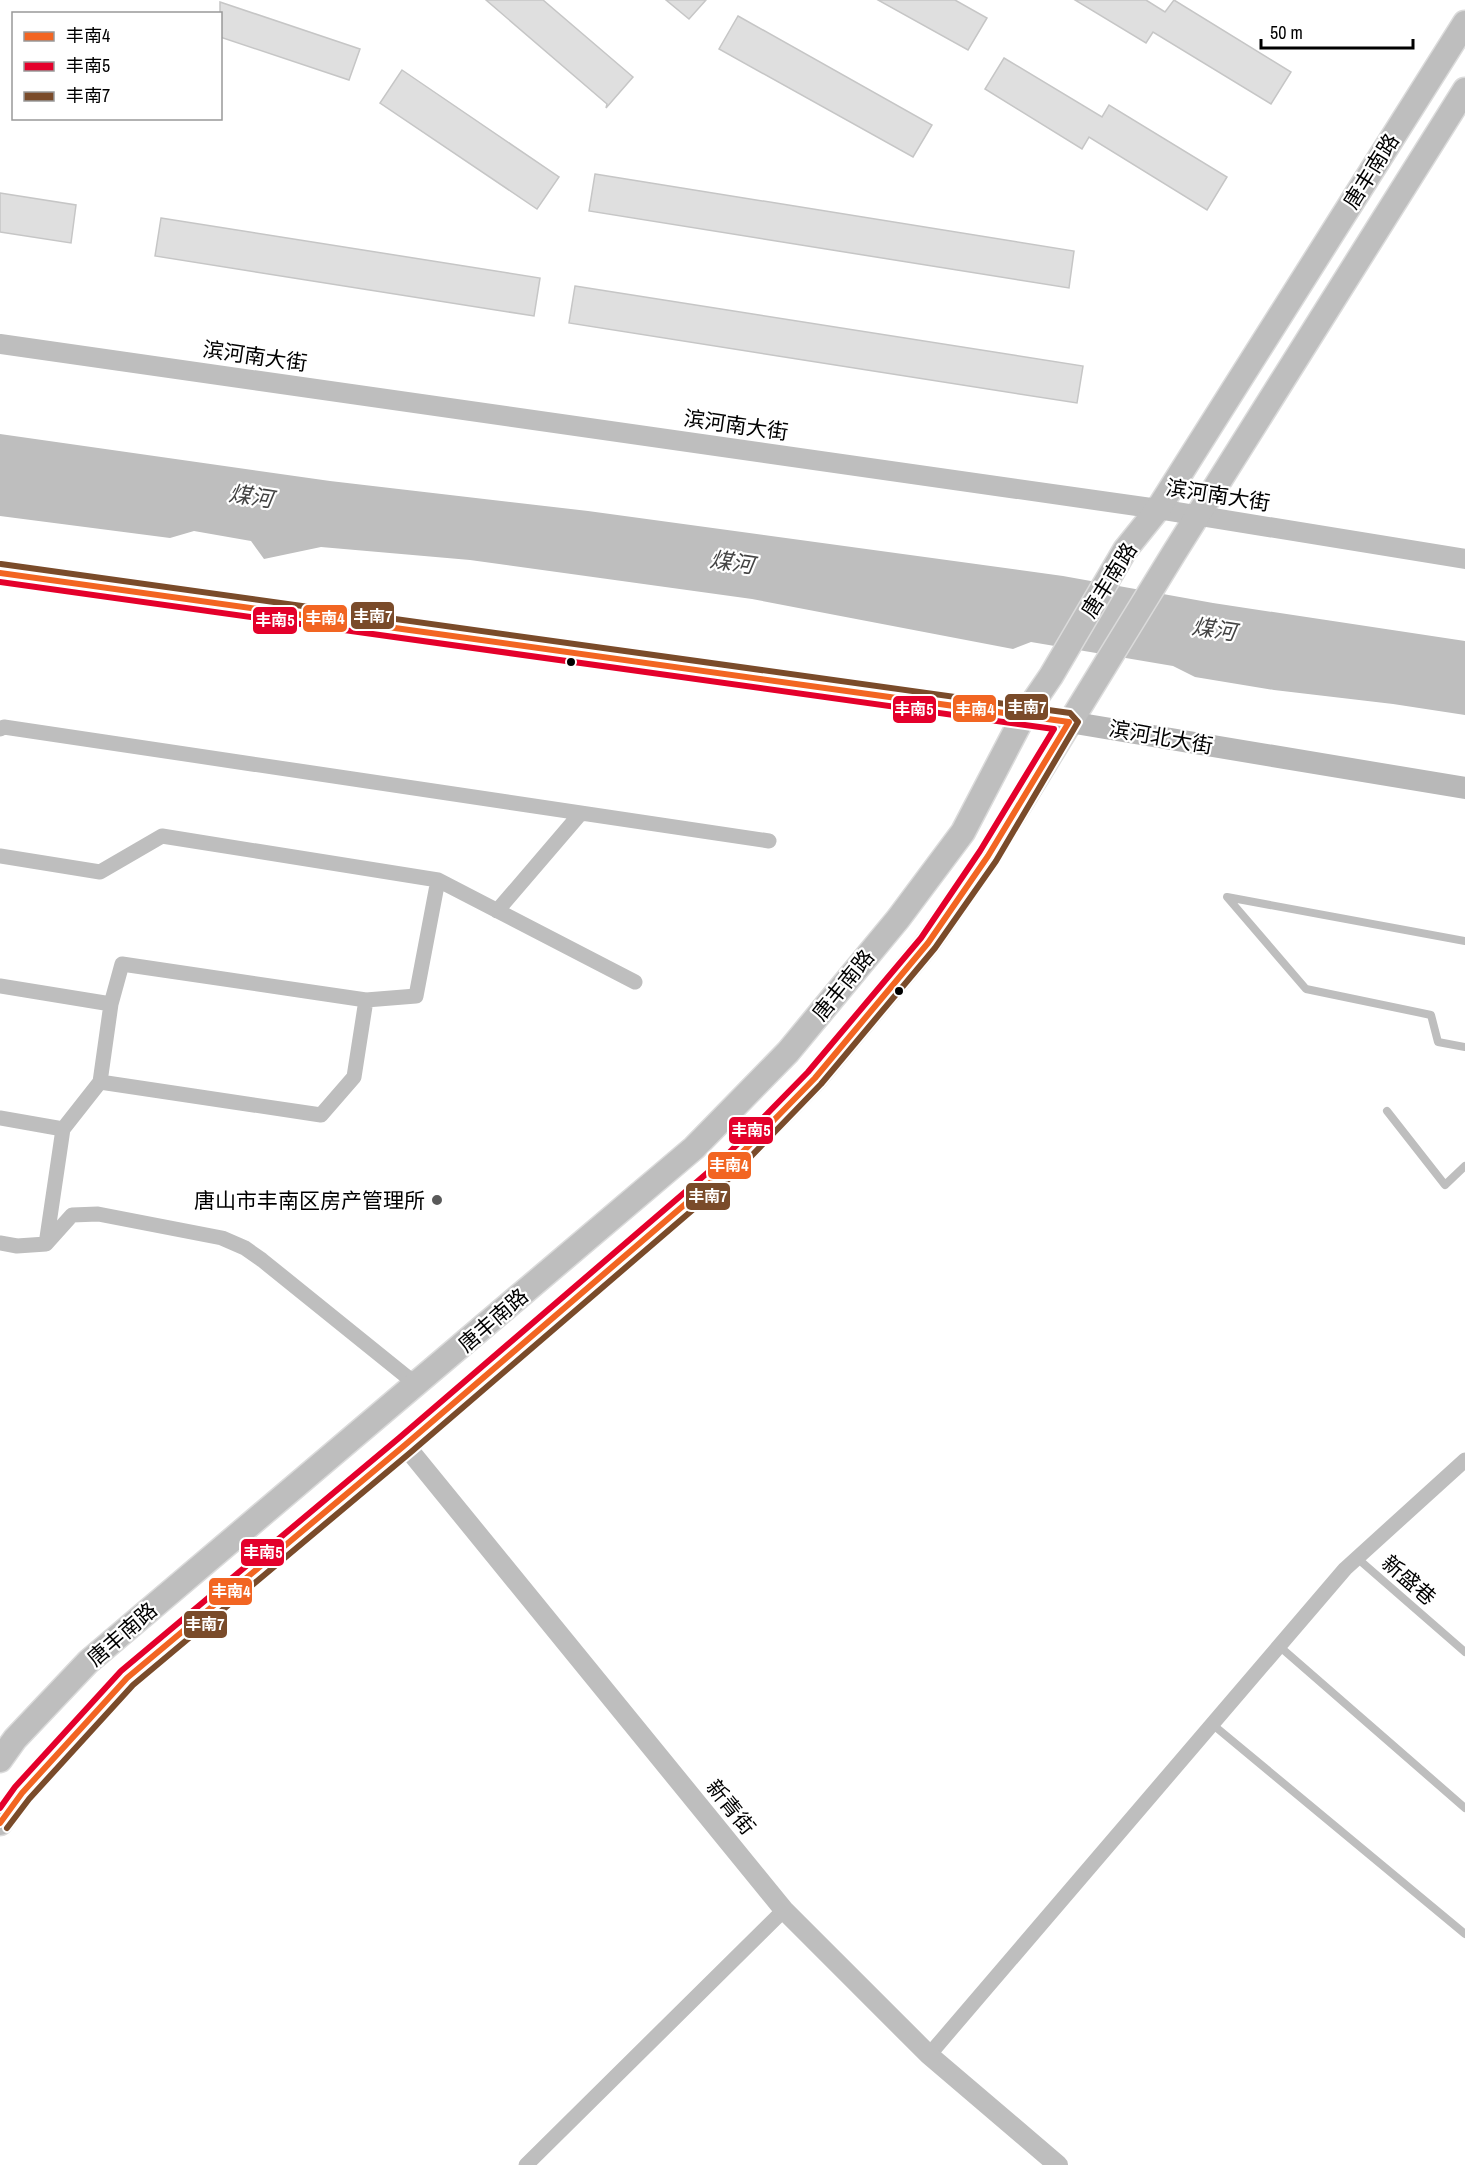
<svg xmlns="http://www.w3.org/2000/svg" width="1465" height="2165" font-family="'Archivo Narrow','Noto Sans SC',sans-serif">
<rect width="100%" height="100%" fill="#fff"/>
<path fill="#bebebe" d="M 0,434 L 330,481 L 588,511 L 1063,576 L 1213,603 L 1465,641 L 1465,715 L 1393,704 L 1274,690 L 1195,677 L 1173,666 L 1031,642 L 1013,649 L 752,599 L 470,560 L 321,547 L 264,559 L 251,541 L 194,531 L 170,538 L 0,516 Z"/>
<path fill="#dfdfdf" stroke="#c6c6c6" stroke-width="1.5" d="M 486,0 L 543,0 L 633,77 L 606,108 L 607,104 Z
M 666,0 L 706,0 L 689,19 Z
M 878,0 L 955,0 L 987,18 L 968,50 Z
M 1075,0 L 1146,0 L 1165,12 L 1174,0 L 1291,72 L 1271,104 L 1153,32 L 1146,43 Z
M 220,2 L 360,49 L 349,80 L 220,37 Z
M 738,16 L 932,125 L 913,157 L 719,49 Z
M 1004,58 L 1102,117 L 1109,105 L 1227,177 L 1207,210 L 1089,137 L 1082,149 L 985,89 Z
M 402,70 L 559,177 L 537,209 L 380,103 Z
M 595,174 L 1074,251 L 1069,288 L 589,211 Z
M 0,193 L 76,205 L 71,243 L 0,232 Z
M 161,218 L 540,278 L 534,316 L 155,256 Z
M 575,286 L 1083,366 L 1077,403 L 569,323 Z"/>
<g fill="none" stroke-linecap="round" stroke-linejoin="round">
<g stroke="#dbdbdb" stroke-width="27">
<path id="primary" d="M 0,1760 L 15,1739 L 88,1662 L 694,1148 L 788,1052 L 898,919 L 963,832 L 1023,717 L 1051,676 L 1125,550 L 1158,509 L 1465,23
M 0,1823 L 22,1793 L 127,1678 L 405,1445 L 726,1169 L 815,1078 L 928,943 L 988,856 L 1174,553 L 1465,90"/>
</g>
<path stroke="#bebebe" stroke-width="8" d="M 1465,941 L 1227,897 L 1306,989 L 1431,1015 L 1438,1042 L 1465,1047
M 1387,1111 L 1445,1185 L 1465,1166
M 1357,1558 L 1465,1652
M 1279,1646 L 1465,1808
M 1212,1724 L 1465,1934"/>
<path stroke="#bebebe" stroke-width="15" d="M 0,729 L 4,727 L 769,841
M 0,856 L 100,872 L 162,836 L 438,880 L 635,982
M 497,911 L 581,813
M 0,986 L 111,1004
M 100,1082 L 111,1004 L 122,964 L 366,1000 L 416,996 L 438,880
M 0,1118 L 63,1129
M 0,1243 L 17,1246 L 46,1244 L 72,1215 L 98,1214 L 222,1238 L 245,1248 L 262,1260 L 417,1385
M 46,1244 L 63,1129 L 100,1082 L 321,1115 L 354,1077 L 366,1000
M 929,2055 L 1345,1569 L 1465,1460
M 526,2165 L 784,1910"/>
<path stroke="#bebebe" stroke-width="20" d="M 0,344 L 1158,509 L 1465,559
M 405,1445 L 784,1910 L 929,2055 L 1058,2165"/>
<path stroke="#b8b8b8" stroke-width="22" d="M 0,573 L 1069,722 L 1465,788"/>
<use href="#primary" stroke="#bebebe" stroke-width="24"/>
<g stroke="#fff" stroke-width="10">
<path id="bus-1" d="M 0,573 L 1069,722 L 988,856 L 928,943 L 815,1078 L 726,1169 L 405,1445 L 127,1678 L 22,1793 L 0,1823"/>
</g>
<g stroke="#fff" stroke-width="10">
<path id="bus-2" d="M 0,582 L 1054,729 L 980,851 L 921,938 L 808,1072 L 720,1162 L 399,1438 L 121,1671 L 15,1787 L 0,1808"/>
</g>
<g stroke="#fff" stroke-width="10">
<path id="bus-3" d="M 1,564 L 1070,713 L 1078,722 L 996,861 L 935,948 L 821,1084 L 732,1176 L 411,1452 L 133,1685 L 29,1799 L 7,1828"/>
</g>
<use href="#bus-1" stroke="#f26522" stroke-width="6"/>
<use href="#bus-2" stroke="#e4002b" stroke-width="6"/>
<use href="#bus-3" stroke="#7a4b2a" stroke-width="6"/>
</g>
<g fill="#000" stroke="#fff" stroke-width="2">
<circle cx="571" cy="662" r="5"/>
<circle cx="899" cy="991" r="5"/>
</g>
<circle fill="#595959" stroke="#fff" stroke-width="2" cx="437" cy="1200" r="6"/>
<g text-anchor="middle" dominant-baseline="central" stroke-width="4.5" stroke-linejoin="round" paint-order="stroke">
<g font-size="21" fill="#000" stroke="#fff">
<text transform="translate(1371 171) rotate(-58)">唐丰南路</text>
<text transform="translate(255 356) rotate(8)">滨河南大街</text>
<text transform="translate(736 425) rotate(8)">滨河南大街</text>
<text transform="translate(1218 495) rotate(9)">滨河南大街</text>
<text transform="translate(1109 580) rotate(-58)">唐丰南路</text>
<text transform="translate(1161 737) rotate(10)">滨河北大街</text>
<text transform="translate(843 985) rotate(-51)">唐丰南路</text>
<text transform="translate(493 1320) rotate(-41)">唐丰南路</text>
<text transform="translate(1409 1580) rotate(41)">新盛巷</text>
<text transform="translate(122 1634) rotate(-41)">唐丰南路</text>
<text transform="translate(731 1807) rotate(51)">新青街</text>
</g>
<g font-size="21" fill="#000" stroke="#fff" text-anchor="end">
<text x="425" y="1200">唐山市丰南区房产管理所</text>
</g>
<g font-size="22" font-style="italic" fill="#434343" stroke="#fff">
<text transform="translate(251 496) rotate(8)">煤河</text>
<text transform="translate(732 562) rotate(8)">煤河</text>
<text transform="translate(1214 629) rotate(8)">煤河</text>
</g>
</g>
<g stroke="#fff" stroke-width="2">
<rect x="350" y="601" width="45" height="29" rx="6" fill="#7a4b2a"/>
<rect x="302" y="604" width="46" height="29" rx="6" fill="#f26522"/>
<rect x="252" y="606" width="46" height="29" rx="6" fill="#e4002b"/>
<rect x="1004" y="693" width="45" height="28" rx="6" fill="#7a4b2a"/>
<rect x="952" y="694" width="45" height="29" rx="6" fill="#f26522"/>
<rect x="892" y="695" width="45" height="29" rx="6" fill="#e4002b"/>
<rect x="728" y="1116" width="46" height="29" rx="6" fill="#e4002b"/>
<rect x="707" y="1151" width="45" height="29" rx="6" fill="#f26522"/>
<rect x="685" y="1182" width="46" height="29" rx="6" fill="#7a4b2a"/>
<rect x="240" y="1538" width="45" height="29" rx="6" fill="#e4002b"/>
<rect x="208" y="1577" width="45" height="29" rx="6" fill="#f26522"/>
<rect x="183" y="1610" width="45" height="29" rx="6" fill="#7a4b2a"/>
</g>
<g font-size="16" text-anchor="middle" font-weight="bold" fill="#fff">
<text x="373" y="622">丰南7</text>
<text x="325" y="624">丰南4</text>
<text x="275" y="626">丰南5</text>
<text x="1027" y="713">丰南7</text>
<text x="975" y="715">丰南4</text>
<text x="914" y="715">丰南5</text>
<text x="751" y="1136">丰南5</text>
<text x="729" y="1171">丰南4</text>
<text x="708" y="1202">丰南7</text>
<text x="263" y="1558">丰南5</text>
<text x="231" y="1597">丰南4</text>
<text x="205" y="1630">丰南7</text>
</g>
<rect x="12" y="12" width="210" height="108" fill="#ffffff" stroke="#999999" stroke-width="1.5"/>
<rect x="24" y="32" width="30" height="9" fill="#f26522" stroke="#999999" stroke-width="1.5"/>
<text x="66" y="42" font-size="18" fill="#000000">丰南4</text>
<rect x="24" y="62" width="30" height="9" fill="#e4002b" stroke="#999999" stroke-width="1.5"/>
<text x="66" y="72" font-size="18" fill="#000000">丰南5</text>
<rect x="24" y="92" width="30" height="9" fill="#7a4b2a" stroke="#999999" stroke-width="1.5"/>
<text x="66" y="102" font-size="18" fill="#000000">丰南7</text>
<path d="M1261 39v9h152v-9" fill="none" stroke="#000000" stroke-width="3"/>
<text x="1270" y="39" font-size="18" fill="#000000" stroke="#ffffff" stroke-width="4.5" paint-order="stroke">50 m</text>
</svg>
